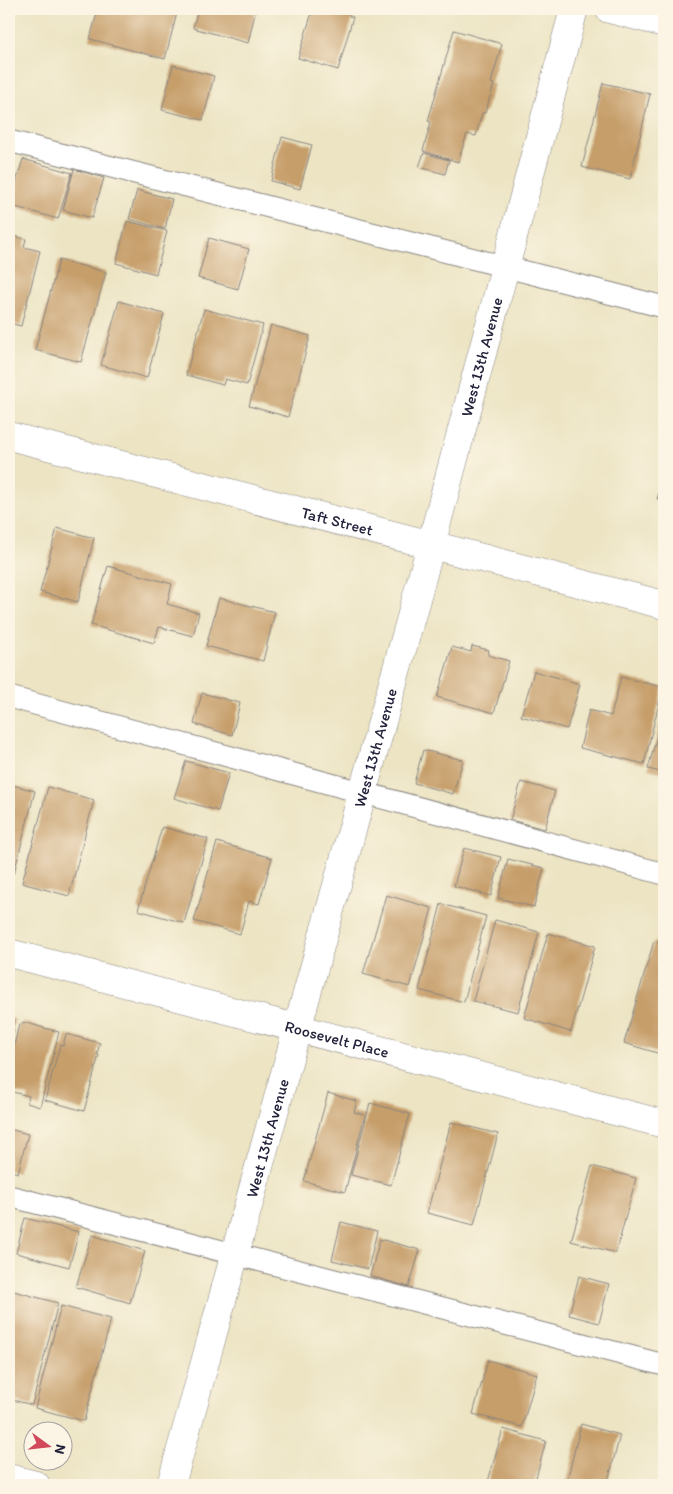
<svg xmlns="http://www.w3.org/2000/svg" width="673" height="1494" font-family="Itim,sans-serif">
<rect width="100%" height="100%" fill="#fcf5e5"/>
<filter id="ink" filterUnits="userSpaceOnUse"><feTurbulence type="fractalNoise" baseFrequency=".02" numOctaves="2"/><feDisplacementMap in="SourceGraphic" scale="10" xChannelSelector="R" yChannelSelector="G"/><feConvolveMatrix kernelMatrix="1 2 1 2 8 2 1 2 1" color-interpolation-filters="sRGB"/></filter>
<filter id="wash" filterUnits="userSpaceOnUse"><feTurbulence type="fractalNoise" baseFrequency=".0096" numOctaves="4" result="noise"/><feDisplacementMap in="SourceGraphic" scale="20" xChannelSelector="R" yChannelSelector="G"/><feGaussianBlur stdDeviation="1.12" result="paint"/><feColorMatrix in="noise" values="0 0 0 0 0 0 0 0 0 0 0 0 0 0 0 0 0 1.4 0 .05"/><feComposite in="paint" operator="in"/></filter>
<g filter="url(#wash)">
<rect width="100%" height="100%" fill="#ece4c3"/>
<g id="blocks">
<path fill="#c69e6a" d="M 98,9 L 178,9 L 165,59 L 90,39 Z
M 198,9 L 256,9 L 248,43 L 193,28 Z
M 313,9 L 352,9 L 349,16 L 353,17 L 338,70 L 298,58 Z
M 454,30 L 502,44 L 491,83 L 494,84 L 485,113 L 482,113 L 476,136 L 467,134 L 458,162 L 423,151 L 431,122 L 428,121 Z
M 173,65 L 214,76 L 203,120 L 162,110 Z
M 603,83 L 650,94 L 630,179 L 582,167 Z
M 282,137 L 312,145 L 300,189 L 271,181 Z
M 424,153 L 449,160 L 445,174 L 419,167 Z
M 23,159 L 72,173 L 58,219 L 9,205 Z
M 74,169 L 104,178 L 92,218 L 63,210 Z
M 137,190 L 172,199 L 165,229 L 129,219 Z
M 127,221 L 167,231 L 156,274 L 116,263 Z
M 9,235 L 26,239 L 24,247 L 40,251 L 21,326 L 9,323 Z
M 209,238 L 249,249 L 238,289 L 198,278 Z
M 59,260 L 106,272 L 81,362 L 35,350 Z
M 119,301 L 164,314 L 147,378 L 101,365 Z
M 204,309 L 263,325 L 247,385 L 225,379 L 223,385 L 186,375 Z
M 271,325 L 310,336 L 288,417 L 249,406 Z
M 664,476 L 664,500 L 657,499 Z
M 57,528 L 94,538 L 78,602 L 40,592 Z
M 108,566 L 172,584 L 167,604 L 199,613 L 193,636 L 159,627 L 154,643 L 91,625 Z
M 219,598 L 275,612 L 263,661 L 206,646 Z
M 472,646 L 489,650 L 488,655 L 509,661 L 494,713 L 437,697 L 452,647 L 471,652 Z
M 534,671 L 580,684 L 567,729 L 521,716 Z
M 621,677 L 663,687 L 644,764 L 580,748 L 589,710 L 611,716 Z
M 202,693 L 240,703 L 232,735 L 194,724 Z
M 664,710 L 664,773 L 648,769 Z
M 423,750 L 463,760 L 453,794 L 414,783 Z
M 186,761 L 229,773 L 218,811 L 174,798 Z
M 521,782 L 555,791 L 545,829 L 510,820 Z
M 9,784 L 35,791 L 14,873 L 9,871 Z
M 48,787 L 94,800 L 69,896 L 22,883 Z
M 162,827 L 208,839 L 184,923 L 138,910 Z
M 217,842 L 272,858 L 259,904 L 249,901 L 240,934 L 194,921 Z
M 464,848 L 501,857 L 491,896 L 454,886 Z
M 508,859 L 544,868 L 534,907 L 498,898 Z
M 386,895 L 432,908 L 410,987 L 363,974 Z
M 441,904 L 486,916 L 464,1002 L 419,990 Z
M 495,920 L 539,932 L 518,1012 L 473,1001 Z
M 548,933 L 595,946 L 571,1032 L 524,1018 Z
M 654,941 L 664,945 L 664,1055 L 624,1043 Z
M 9,1018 L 15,1019 L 12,1029 L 14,1030 L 9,1048 Z
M 23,1022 L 59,1032 L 40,1107 L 27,1103 L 29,1096 L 9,1091 L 9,1067 L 19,1024 L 22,1025 Z
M 66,1034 L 100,1043 L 97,1054 L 99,1055 L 84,1111 L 45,1100 L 60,1045 L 63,1046 Z
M 328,1093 L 357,1101 L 354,1112 L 365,1115 L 345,1192 L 304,1181 Z
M 370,1103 L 410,1114 L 391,1185 L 351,1175 Z
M 451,1122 L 498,1134 L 474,1225 L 427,1213 Z
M 9,1129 L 28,1134 L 18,1173 L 9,1170 Z
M 592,1166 L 636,1178 L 616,1253 L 571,1241 Z
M 25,1218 L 79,1232 L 69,1267 L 16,1253 Z
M 341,1222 L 377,1231 L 368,1269 L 332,1260 Z
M 92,1235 L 145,1251 L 130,1303 L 76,1287 Z
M 380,1239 L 420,1250 L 409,1287 L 370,1276 Z
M 579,1276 L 609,1284 L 599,1323 L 569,1315 Z
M 10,1290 L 58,1303 L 32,1405 L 9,1399 Z
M 61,1306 L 111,1319 L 84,1421 L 35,1408 Z
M 488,1360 L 537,1374 L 522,1427 L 473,1414 Z
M 581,1424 L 620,1435 L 607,1485 L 566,1485 Z
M 503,1429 L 546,1441 L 534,1485 L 487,1485 Z"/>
</g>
</g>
<g filter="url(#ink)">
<use href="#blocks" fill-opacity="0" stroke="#87837f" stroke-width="1"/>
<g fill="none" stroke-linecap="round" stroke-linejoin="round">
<g stroke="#87837f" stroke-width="23">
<path id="service" d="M 9,141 L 664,307
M 9,697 L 664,874
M 9,1196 L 664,1365"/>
</g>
<g stroke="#87837f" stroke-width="29">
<g id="minor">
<path d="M 609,9 L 664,23"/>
<path id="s1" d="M 9,953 L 664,1124"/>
<path d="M 9,1478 L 36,1485"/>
<path id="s2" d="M 171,1485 L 431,545 L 574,9"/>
</g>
</g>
<g stroke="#87837f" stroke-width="29">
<g id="tertiary">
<path id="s3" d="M 9,436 L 664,605"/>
</g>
</g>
<use href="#service" stroke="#fff" stroke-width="21"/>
<use href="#minor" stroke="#fff" stroke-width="28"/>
<use href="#tertiary" stroke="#fff" stroke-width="28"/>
</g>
</g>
<g text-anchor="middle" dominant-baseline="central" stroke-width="4" stroke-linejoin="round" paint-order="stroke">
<g font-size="16" fill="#22223b" stroke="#fcf5e5">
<text stroke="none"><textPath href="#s2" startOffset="1170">West 13th Avenue</textPath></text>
<text stroke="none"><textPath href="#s3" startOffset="339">Taft Street</textPath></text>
<text stroke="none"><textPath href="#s2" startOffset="765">West 13th Avenue</textPath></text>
<text stroke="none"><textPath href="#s1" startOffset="339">Roosevelt Place</textPath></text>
<text stroke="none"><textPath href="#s2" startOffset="360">West 13th Avenue</textPath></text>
</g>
</g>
<rect width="673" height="1494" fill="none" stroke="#fcf5e5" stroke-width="30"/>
<g transform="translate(48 1446) rotate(105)"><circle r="24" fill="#fcf5e5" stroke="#a5a1a1"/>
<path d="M0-4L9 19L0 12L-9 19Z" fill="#d1495b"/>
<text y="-8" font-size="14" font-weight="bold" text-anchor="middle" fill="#22223b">N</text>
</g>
</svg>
